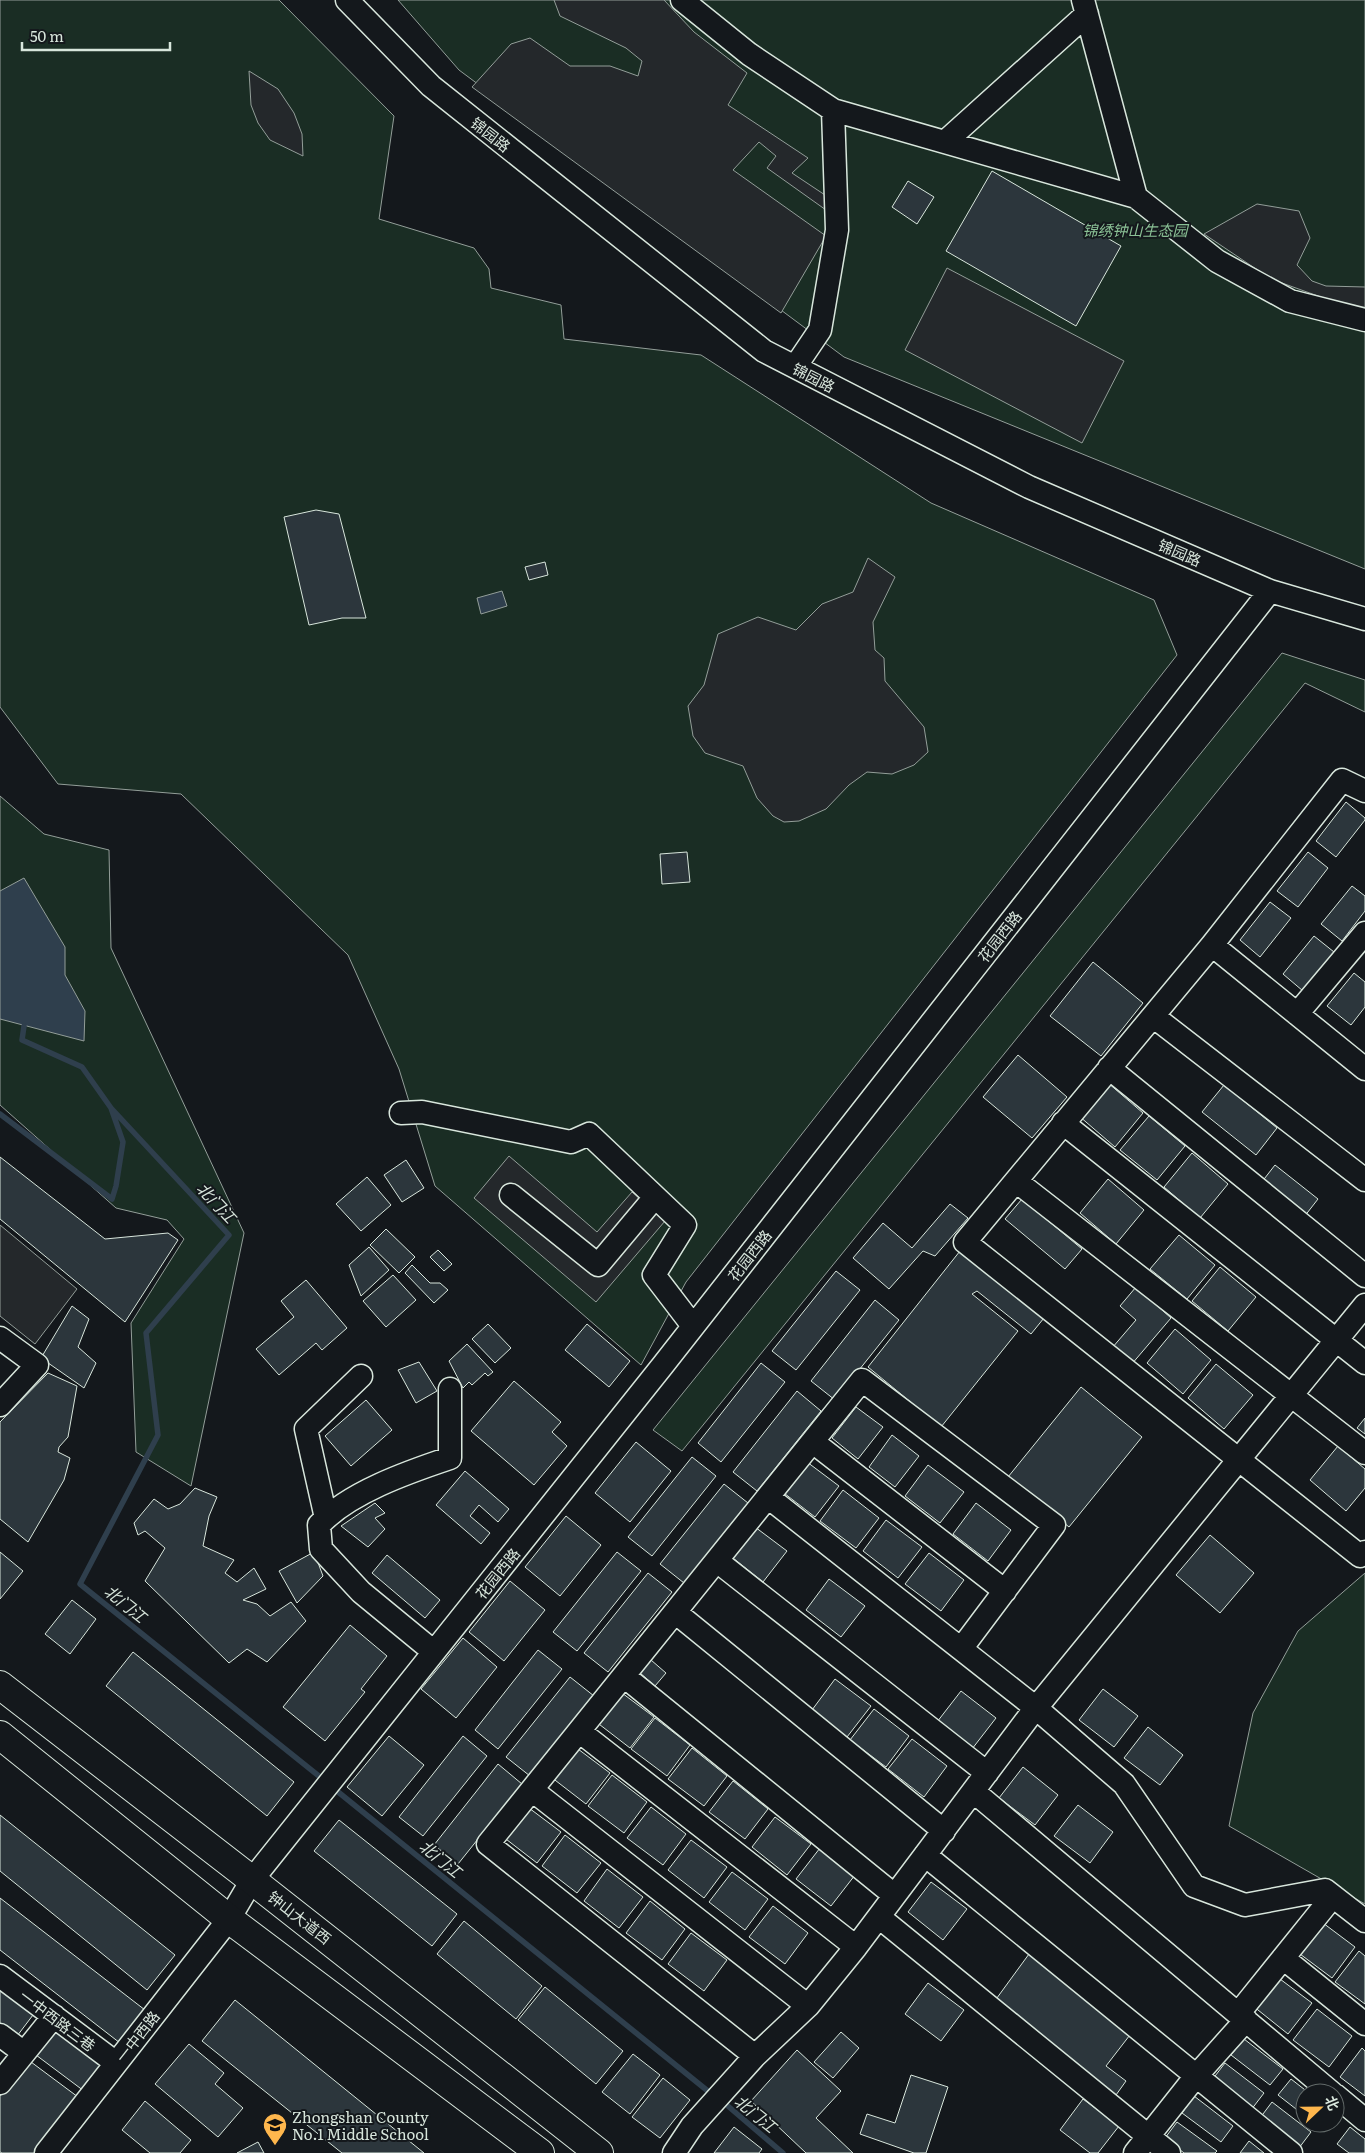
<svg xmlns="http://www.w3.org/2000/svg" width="1365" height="2153" font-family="Literata,'Noto Sans SC',serif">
<rect width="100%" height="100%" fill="#14181c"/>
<path fill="#1a2d24" stroke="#939e99" d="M 0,0 L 279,0 L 394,116 L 379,219 L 474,248 L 489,269 L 491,288 L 561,305 L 564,339 L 701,355 L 931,503 L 1154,600 L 1177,655 L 686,1282 L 641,1365 L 435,1186 L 399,1069 L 348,955 L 181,794 L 58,784 L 0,707 Z
M 398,0 L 1365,0 L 1365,569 L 844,357 L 459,70 Z
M 1282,653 L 1365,680 L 1365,712 L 1305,683 L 682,1451 L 653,1430 Z
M 0,796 L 44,834 L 109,850 L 111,948 L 244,1233 L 191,1486 L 136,1452 L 131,1323 L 184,1239 L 167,1220 L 116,1208 L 0,1105 Z
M 1365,1573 L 1365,1904 L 1229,1826 L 1253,1713 L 1298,1631 Z"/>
<path fill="#24282b" stroke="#939e99" d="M 554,0 L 664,0 L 694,32 L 747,73 L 728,105 L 808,158 L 792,173 L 828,197 L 826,210 L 767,168 L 776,156 L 759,142 L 733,170 L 826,236 L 781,313 L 472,87 L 511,44 L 530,38 L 570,66 L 610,66 L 638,76 L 642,61 L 626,48 L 560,16 Z
M 249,71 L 278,89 L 294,113 L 302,134 L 303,156 L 270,140 L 258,123 L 251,105 Z
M 1257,204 L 1299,211 L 1310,238 L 1297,265 L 1312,281 L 1326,286 L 1365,287 L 1365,313 L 1271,279 L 1204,234 Z
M 947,268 L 1124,361 L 1082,443 L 905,350 Z
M 868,558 L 895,577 L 873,622 L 875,650 L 884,658 L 885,681 L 924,727 L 928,752 L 914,765 L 892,774 L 867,772 L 849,785 L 826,809 L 799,821 L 784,822 L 773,816 L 757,798 L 743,766 L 705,753 L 693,736 L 688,706 L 704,685 L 718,634 L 758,617 L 796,630 L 822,604 L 853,592 Z
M 509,1156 L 597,1232 L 632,1192 L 665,1221 L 596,1302 L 474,1198 Z
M 0,1225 L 77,1289 L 35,1344 L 0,1316 Z"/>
<path fill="#2f3f4d" stroke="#939e99" d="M 502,591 L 507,606 L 481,614 L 477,598 Z
M 24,878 L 65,947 L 65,975 L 85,1011 L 84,1041 L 0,1019 L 0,891 Z"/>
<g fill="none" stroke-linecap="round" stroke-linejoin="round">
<path stroke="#2f3f4d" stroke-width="5.5" d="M 24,1026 L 22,1040 L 82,1067 L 111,1108
M 0,1114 L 112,1199 L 116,1186 L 123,1142 L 111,1108 L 229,1235 L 146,1333 L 158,1435 L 80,1584 L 325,1781
M 332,1787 L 714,2096
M 722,2101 L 783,2153"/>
</g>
<path fill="#2c363c" stroke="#d8e6dc" d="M 992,171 L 1121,246 L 1076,326 L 946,251 Z
M 908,181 L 934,197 L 917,224 L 892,207 Z
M 316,510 L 339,514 L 366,618 L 342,618 L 309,625 L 284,517 Z
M 545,562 L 548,575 L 529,580 L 525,567 Z
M 1346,802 L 1365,818 L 1365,820 L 1336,857 L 1316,841 Z
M 687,852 L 690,882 L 662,884 L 660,854 Z
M 1308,852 L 1328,868 L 1298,907 L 1277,891 Z
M 1352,886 L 1365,896 L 1365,911 L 1342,941 L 1321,924 Z
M 1270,902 L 1291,918 L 1260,957 L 1240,940 Z
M 1314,936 L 1334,952 L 1303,991 L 1283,974 Z
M 1093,962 L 1143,1003 L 1101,1056 L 1050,1016 Z
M 1354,973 L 1365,982 L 1365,1007 L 1351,1025 L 1327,1006 Z
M 1018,1055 L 1067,1097 L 1032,1138 L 983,1097 Z
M 1107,1082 L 1143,1113 L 1115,1147 L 1079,1116 Z
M 1224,1085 L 1277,1128 L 1256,1155 L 1202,1112 Z
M 1149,1116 L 1185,1146 L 1157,1180 L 1120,1150 Z
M 1192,1153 L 1228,1184 L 1200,1218 L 1164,1187 Z
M 0,1157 L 105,1239 L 168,1233 L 178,1240 L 125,1322 L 0,1219 Z
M 406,1160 L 424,1188 L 402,1202 L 384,1175 Z
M 1275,1165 L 1318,1199 L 1304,1217 L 1261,1183 Z
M 367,1177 L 391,1205 L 361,1231 L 336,1204 Z
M 1108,1179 L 1144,1210 L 1116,1244 L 1080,1213 Z
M 1022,1199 L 1082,1249 L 1065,1269 L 1005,1219 Z
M 950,1204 L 968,1218 L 935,1256 L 923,1251 L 889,1289 L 853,1258 L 883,1223 L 912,1248 Z
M 386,1229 L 415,1257 L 399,1273 L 370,1245 Z
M 1179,1235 L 1215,1265 L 1187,1299 L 1150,1269 Z
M 369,1247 L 389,1270 L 361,1296 L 349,1265 Z
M 438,1250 L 452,1264 L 444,1271 L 430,1257 Z
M 960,1251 L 1044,1318 L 1031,1334 L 977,1291 L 972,1294 L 1018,1331 L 941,1427 L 868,1367 Z
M 412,1265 L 430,1283 L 440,1283 L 448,1290 L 434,1303 L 405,1273 Z
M 1220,1267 L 1256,1297 L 1228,1331 L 1192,1301 Z
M 836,1271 L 860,1290 L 796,1370 L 772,1351 Z
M 393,1275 L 416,1300 L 386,1327 L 363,1301 Z
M 306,1280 L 347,1328 L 322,1350 L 316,1343 L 279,1375 L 256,1349 L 294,1317 L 281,1301 Z
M 1136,1287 L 1171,1318 L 1131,1365 L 1112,1348 L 1136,1320 L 1120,1306 Z
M 875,1300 L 899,1320 L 835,1400 L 811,1381 Z
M 72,1306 L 89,1319 L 78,1347 L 96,1363 L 84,1388 L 41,1358 Z
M 488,1324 L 511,1348 L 495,1363 L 472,1339 Z
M 587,1324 L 630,1361 L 609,1387 L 565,1350 Z
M 1175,1329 L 1211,1360 L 1183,1394 L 1147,1363 Z
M 467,1344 L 493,1372 L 488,1376 L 485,1373 L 472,1385 L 469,1382 L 463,1388 L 449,1361 Z
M 419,1362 L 437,1391 L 416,1403 L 398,1370 Z
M 761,1363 L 785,1382 L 721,1462 L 698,1443 Z
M 1216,1364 L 1253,1395 L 1224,1429 L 1188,1398 Z
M 48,1373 L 77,1386 L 68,1437 L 59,1447 L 58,1452 L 70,1458 L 64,1480 L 28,1542 L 0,1519 L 0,1422 Z
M 514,1381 L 561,1422 L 552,1432 L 567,1446 L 534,1485 L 471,1431 Z
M 1081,1387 L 1142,1437 L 1069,1527 L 1008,1477 Z
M 797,1391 L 821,1411 L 757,1491 L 733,1472 Z
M 366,1400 L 392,1430 L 351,1466 L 325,1436 Z
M 856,1407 L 883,1427 L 858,1459 L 832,1438 Z
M 1365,1418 L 1365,1434 L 1357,1428 Z
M 892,1435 L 919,1456 L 895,1487 L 869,1467 Z
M 636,1442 L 671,1471 L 630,1522 L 595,1493 Z
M 1338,1446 L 1365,1469 L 1365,1488 L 1346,1511 L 1310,1480 Z
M 692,1457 L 716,1476 L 652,1556 L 628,1537 Z
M 803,1459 L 839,1486 L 815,1517 L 780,1490 Z
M 928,1465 L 964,1492 L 940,1523 L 905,1496 Z
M 465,1471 L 509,1509 L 498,1522 L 479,1505 L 470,1516 L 490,1533 L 481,1544 L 436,1505 Z
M 724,1484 L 748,1503 L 684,1583 L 660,1564 Z
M 195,1488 L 217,1497 L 209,1516 L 203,1546 L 234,1560 L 225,1573 L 237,1582 L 254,1568 L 266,1589 L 243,1600 L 257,1604 L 270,1616 L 291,1602 L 306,1621 L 267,1662 L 247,1649 L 229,1663 L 145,1581 L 165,1548 L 145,1531 L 138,1535 L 134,1523 L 154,1499 L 168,1509 L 180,1504 Z
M 843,1490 L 879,1518 L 856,1548 L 820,1521 Z
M 375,1503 L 385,1513 L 375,1518 L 385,1529 L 368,1547 L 341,1526 Z
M 976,1503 L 1011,1530 L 988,1561 L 953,1534 Z
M 566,1516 L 601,1545 L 560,1596 L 525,1567 Z
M 886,1520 L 922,1547 L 898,1578 L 863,1551 Z
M 751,1524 L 787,1551 L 763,1582 L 728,1554 Z
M 1210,1535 L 1254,1573 L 1220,1613 L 1176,1575 Z
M 0,1552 L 23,1571 L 0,1599 Z
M 314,1552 L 323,1576 L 297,1603 L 279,1571 Z
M 617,1552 L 641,1571 L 577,1651 L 553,1632 Z
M 929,1553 L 964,1580 L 941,1611 L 905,1584 Z
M 387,1555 L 440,1600 L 425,1618 L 372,1573 Z
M 648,1573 L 672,1592 L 608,1672 L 584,1653 Z
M 829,1579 L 865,1606 L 841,1637 L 806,1610 Z
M 510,1581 L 545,1610 L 504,1661 L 469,1632 Z
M 72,1600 L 96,1619 L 70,1654 L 45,1634 Z
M 350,1625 L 387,1656 L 361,1689 L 365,1692 L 325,1741 L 283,1707 Z
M 463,1638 L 497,1667 L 456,1718 L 421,1689 Z
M 538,1650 L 562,1669 L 498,1749 L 475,1730 Z
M 133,1652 L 294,1782 L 267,1816 L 106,1686 Z
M 651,1660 L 666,1673 L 655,1686 L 640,1673 Z
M 570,1677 L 594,1696 L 530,1776 L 506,1757 Z
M 835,1679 L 871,1706 L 847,1737 L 812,1710 Z
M 1103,1689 L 1138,1716 L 1114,1747 L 1079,1720 Z
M 618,1690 L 654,1717 L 630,1748 L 595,1721 Z
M 961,1691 L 996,1718 L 972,1749 L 937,1722 Z
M 874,1709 L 909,1736 L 886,1767 L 850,1740 Z
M 655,1718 L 690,1745 L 667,1776 L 631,1749 Z
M 1148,1727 L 1183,1755 L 1160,1785 L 1124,1758 Z
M 389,1736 L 424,1765 L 382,1816 L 347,1787 Z
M 463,1736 L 487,1756 L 423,1836 L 399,1817 Z
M 912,1739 L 947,1766 L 924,1797 L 888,1769 Z
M 574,1746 L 610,1773 L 586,1804 L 551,1777 Z
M 692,1748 L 727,1776 L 704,1806 L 668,1779 Z
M 498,1764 L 522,1784 L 458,1864 L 434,1845 Z
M 1023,1767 L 1058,1795 L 1035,1825 L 999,1798 Z
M 612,1775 L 647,1802 L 624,1833 L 588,1806 Z
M 733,1781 L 768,1809 L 745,1839 L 709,1812 Z
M 525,1805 L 561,1832 L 537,1863 L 502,1836 Z
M 1078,1805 L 1113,1832 L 1090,1863 L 1054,1836 Z
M 651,1807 L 686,1834 L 663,1865 L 627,1838 Z
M 0,1815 L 175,1955 L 147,1990 L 0,1871 Z
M 775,1817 L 811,1844 L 787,1875 L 752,1847 Z
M 339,1820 L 457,1914 L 432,1946 L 314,1851 Z
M 565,1835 L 601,1863 L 577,1893 L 542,1866 Z
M 691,1840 L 727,1867 L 704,1898 L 668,1870 Z
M 820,1848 L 855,1875 L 831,1906 L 796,1879 Z
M 607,1869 L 643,1897 L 619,1928 L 584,1901 Z
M 732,1872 L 768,1899 L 745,1930 L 709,1902 Z
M 931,1882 L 967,1909 L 943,1940 L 908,1912 Z
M 0,1898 L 145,2010 L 120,2043 L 0,1950 Z
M 650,1901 L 685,1929 L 662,1960 L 626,1933 Z
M 773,1906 L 808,1933 L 785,1964 L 749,1937 Z
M 1319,1920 L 1355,1947 L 1332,1978 L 1296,1951 Z
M 464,1921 L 542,1986 L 516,2019 L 437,1954 Z
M 691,1933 L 727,1960 L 704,1991 L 668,1964 Z
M 1359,1951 L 1365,1956 L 1365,2004 L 1335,1982 Z
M 1029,1954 L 1133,2031 L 1106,2066 L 1126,2081 L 1116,2095 L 994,2002 Z
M 1276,1976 L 1312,2003 L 1288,2034 L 1253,2006 Z
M 928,1983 L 964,2010 L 941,2041 L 905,2014 Z
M 545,1987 L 623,2051 L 596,2084 L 518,2020 Z
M 0,1990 L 33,2015 L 14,2040 L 0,2030 Z
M 235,2000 L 424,2153 L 342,2153 L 202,2041 Z
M 1317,2009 L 1352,2036 L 1329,2067 L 1293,2040 Z
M 55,2030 L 103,2066 L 84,2091 L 36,2055 Z
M 841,2032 L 859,2048 L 833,2078 L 814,2062 Z
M 1244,2039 L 1283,2069 L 1270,2085 L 1231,2055 Z
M 189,2044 L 224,2073 L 215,2084 L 243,2108 L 218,2137 L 155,2084 Z
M 1362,2048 L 1365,2051 L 1365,2096 L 1340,2077 Z
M 797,2050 L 841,2091 L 816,2118 L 853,2153 L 806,2153 L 751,2101 Z
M 633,2054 L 660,2075 L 630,2114 L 602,2092 Z
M 27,2059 L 78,2097 L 37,2153 L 2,2153 L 0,2152 L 0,2096 Z
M 1225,2063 L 1264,2093 L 1251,2110 L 1212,2080 Z
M 911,2075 L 948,2087 L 926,2153 L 914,2153 L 860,2134 L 867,2114 L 895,2123 Z
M 663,2078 L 690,2100 L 660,2138 L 632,2117 Z
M 1291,2079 L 1309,2093 L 1305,2093 L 1305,2116 L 1278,2095 Z
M 1194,2096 L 1233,2126 L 1221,2142 L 1182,2113 Z
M 1083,2099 L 1119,2126 L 1098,2153 L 1090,2153 L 1060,2130 Z
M 145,2101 L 191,2140 L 180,2153 L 150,2153 L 122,2130 Z
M 1272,2102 L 1311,2132 L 1299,2148 L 1260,2118 Z
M 1177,2122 L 1217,2151 L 1215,2153 L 1184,2153 L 1165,2138 Z
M 734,2127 L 762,2149 L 759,2153 L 714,2153 Z
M 1350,2127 L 1365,2139 L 1365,2153 L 1349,2153 L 1337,2144 Z
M 1249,2141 L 1264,2153 L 1240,2153 Z
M 258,2142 L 264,2153 L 237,2153 Z"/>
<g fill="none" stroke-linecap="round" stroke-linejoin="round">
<g stroke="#d8e6dc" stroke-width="25">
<path id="minor" d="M 347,0 L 431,86 L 764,351 L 1029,487 L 1270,591 L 1365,619
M 682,0 L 749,54 L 833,110
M 946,141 L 1087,14
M 1136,197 L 1217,261 L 1290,301 L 1365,320
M 795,367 L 820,330 L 837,230 L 833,110 L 1136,197 L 1083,0
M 1365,791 L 1342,780 L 1212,945 L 965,1242 L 1360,1556 L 1365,1552
M 1212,945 L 1365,1069
M 1297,1014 L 1365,933
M 1153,1016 L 1365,1180
M 1109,1068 L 1365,1276
M 401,1113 L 422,1112 L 571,1142 L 589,1134 L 685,1225 L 654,1275 L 693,1326
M 1063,1123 L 1365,1363
M 1016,1181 L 1365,1453
M 511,1195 L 598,1265 L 655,1197
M 0,1338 L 37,1365 L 0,1405
M 813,1442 L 1005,1591
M 768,1497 L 1036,1708 L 1124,1784 L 1194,1886 L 1245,1905 L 1325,1890 L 1365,1921
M 326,1518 L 306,1429 L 361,1376
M 717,1561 L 987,1773
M 675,1612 L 944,1831
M 434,1652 L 361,1592 L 321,1549 L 319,1525 C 348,1493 408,1472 450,1458 L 450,1389
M 624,1676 L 894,1895
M 579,1731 L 856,1947
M 532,1790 L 808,2006
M 973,1791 L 1332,2093
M 925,1855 L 1291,2153
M 879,1917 L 1169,2153
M 1283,1958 L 1365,2024
M 0,1976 L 116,2063
M 1238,2014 L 1333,1896
M 0,2035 L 24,2053
M 755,2056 L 488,1844 L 862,1380 L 1054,1525 L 961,1649
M 0,2083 L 54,2016
M 1335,2095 L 1365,2120
M 46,2153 L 229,1919 L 252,1880 L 663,1365 L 1270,591
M 674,2153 L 692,2126 L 755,2056 L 808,2006 L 856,1947 L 1031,1714 L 1365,1305
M 1135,2153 L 1196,2076 L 1246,2020"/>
</g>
<g stroke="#d8e6dc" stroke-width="30">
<path id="highway" d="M 0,1685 L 252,1880 L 599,2153
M 0,1735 L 229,1919 L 540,2153"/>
</g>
<use href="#minor" stroke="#14181c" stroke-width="22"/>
<use href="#highway" stroke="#14181c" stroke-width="28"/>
</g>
<defs>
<g id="school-pin" transform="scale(1.25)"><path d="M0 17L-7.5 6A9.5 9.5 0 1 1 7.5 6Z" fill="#ffb74d" stroke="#14181c"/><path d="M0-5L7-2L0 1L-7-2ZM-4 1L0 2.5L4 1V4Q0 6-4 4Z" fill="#111"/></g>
</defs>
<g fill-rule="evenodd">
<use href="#school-pin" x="275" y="2125"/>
</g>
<g text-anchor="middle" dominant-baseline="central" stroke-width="4" stroke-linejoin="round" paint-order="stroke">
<g font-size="15" fill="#d8e6dc" stroke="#14181c">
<text transform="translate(491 134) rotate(38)">锦园路</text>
<text transform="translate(814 377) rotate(27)">锦园路</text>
<text transform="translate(1180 552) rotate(23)">锦园路</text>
<text transform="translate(999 936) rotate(-52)">花园西路</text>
<text transform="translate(749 1255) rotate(-52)">花园西路</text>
<text transform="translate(497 1573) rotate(-51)">花园西路</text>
<text transform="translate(300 1917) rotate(38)">钟山大道西</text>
<text transform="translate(58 2020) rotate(37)">一中西路三巷</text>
<text transform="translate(137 2036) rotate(-52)">一中西路</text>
</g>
<g font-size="15" font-style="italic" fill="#8ac095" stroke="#14181c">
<text x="1135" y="229">锦绣钟山生态园</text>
</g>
<g font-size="15" fill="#d8e6dc" stroke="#14181c" text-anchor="start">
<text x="292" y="2116">Zhongshan County<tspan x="292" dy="17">No.1 Middle School</tspan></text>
</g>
<g font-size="16" font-style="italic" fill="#d8e6dc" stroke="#14181c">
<text transform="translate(217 1202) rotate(47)">北门江</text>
<text transform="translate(126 1603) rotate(39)">北门江</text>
<text transform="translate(441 1858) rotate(39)">北门江</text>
<text transform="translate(756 2113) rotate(39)">北门江</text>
</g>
</g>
<g transform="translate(1320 2108) rotate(68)"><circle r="24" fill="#14181c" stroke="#626a69"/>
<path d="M0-4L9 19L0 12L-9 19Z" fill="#ffb74d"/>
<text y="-8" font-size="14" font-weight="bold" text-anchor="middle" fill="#d8e6dc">北</text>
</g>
<path d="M22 42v8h148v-8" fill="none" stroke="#d8e6dc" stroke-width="2.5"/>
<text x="30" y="42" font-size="15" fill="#d8e6dc" stroke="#14181c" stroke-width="4" paint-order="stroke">50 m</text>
</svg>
